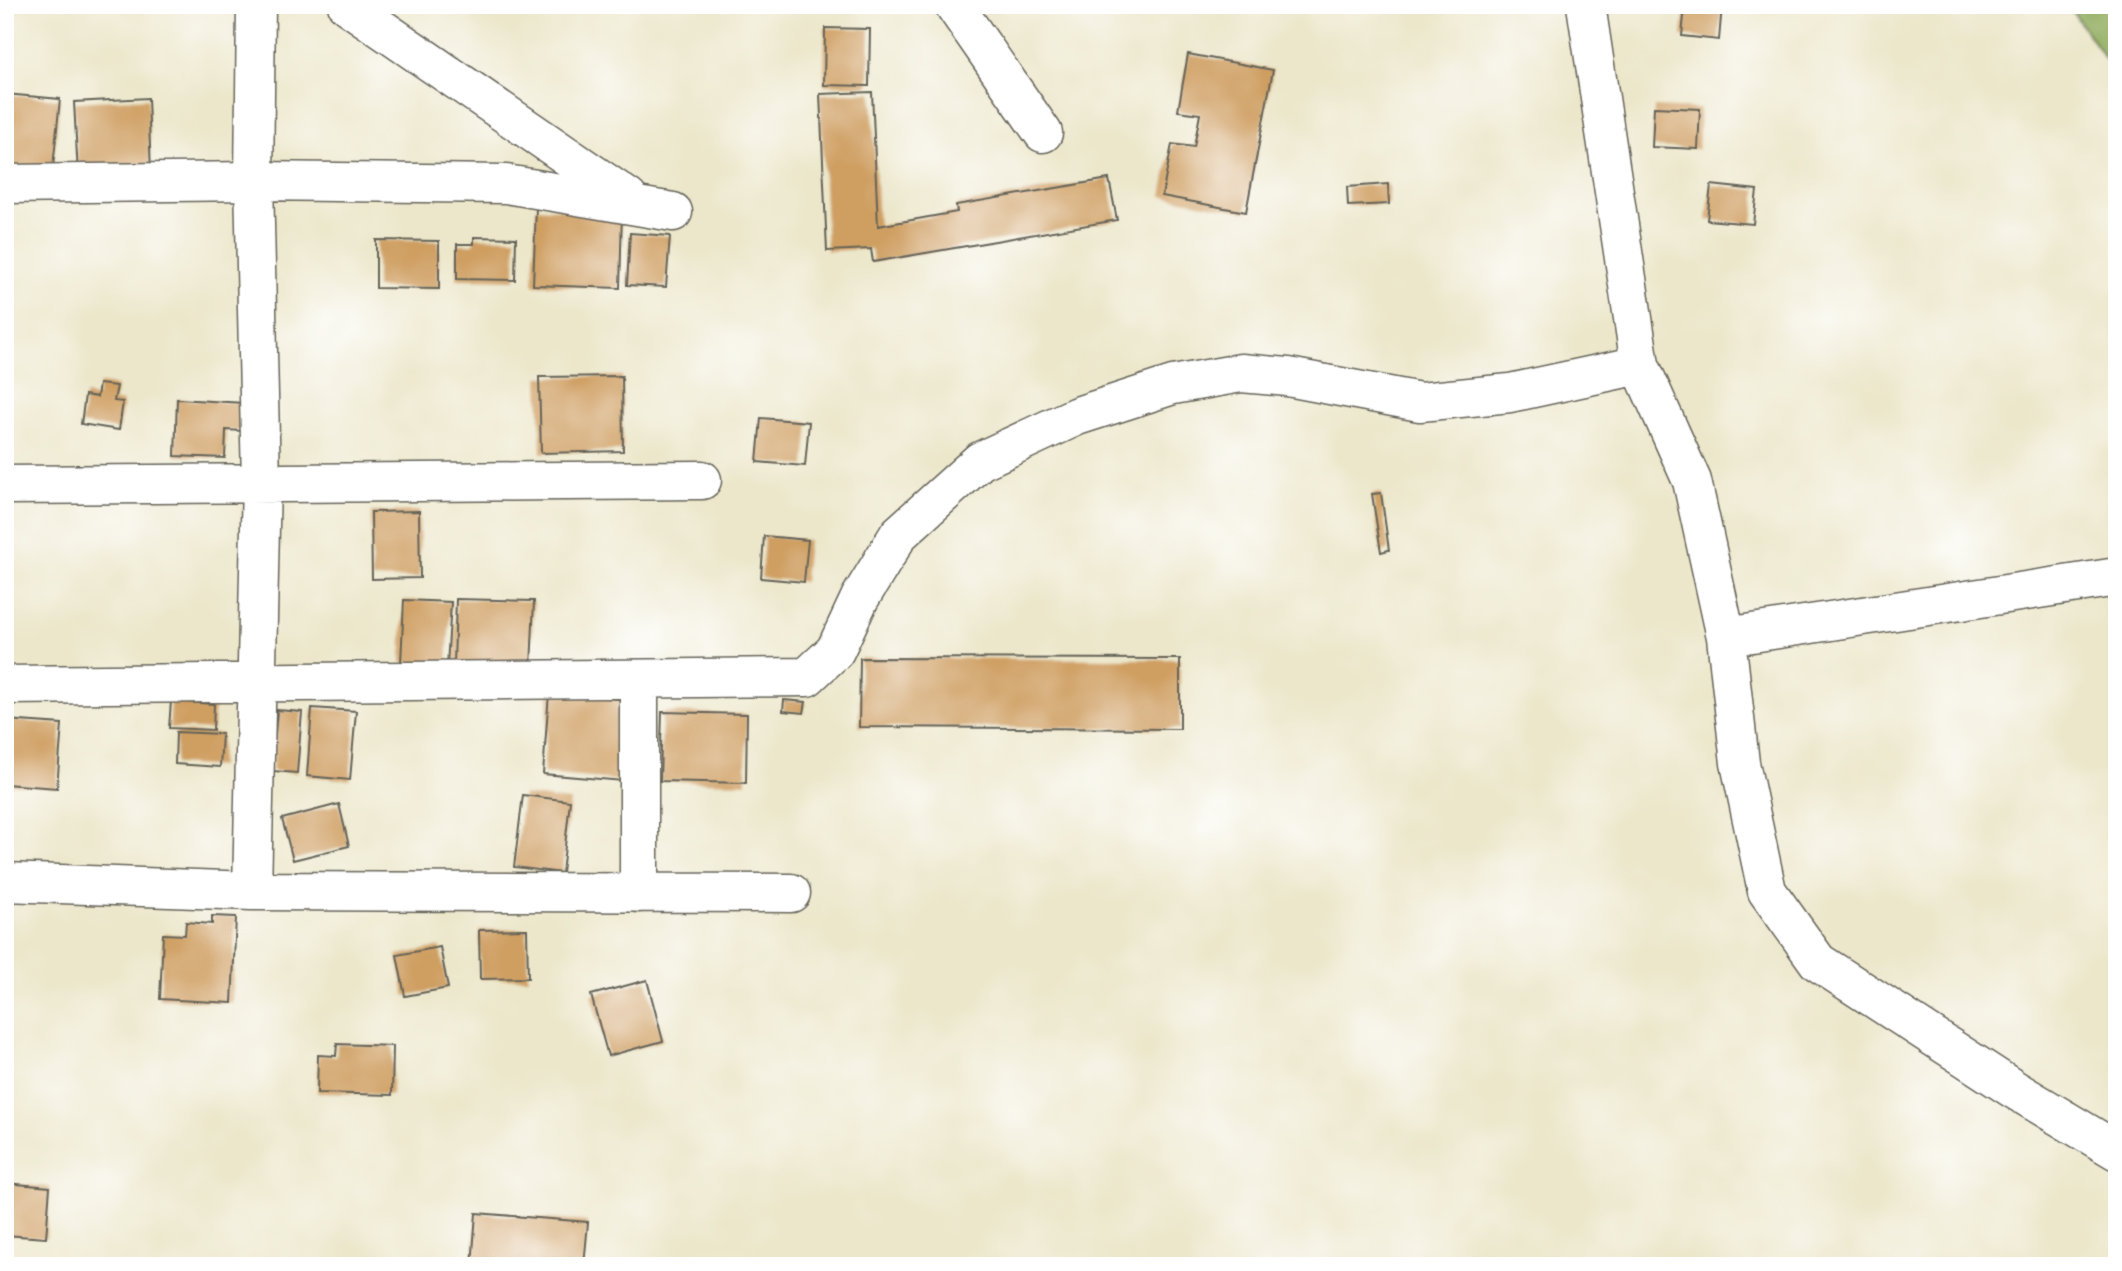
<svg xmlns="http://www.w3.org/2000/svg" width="2122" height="1271" font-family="Cardo,serif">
<rect width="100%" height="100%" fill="#fff"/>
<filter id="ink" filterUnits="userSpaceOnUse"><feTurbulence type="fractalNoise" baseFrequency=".0143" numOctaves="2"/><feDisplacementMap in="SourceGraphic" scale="14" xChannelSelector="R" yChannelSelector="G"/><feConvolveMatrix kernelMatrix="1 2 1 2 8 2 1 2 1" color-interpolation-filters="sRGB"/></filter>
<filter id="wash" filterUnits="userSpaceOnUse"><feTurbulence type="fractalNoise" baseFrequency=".00686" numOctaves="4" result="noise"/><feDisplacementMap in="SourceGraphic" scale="28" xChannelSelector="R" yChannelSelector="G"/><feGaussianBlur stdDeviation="1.57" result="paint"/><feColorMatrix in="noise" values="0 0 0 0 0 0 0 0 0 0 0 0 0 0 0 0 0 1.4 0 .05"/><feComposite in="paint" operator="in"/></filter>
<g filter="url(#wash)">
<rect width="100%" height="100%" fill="#ece7cb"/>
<path fill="#92ad60" stroke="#57643e" stroke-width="2" d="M 2068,5 L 2117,5 L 2117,76 Z"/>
<g id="blocks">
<path fill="#cf9f62" d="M 1685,5 L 1722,5 L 1719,40 L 1682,36 Z
M 825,28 L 870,29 L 869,86 L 824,85 Z
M 1188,54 L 1273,70 L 1246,212 L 1162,196 L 1172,144 L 1194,147 L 1200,114 L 1178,111 Z
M 872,92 L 878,226 L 957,212 L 956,205 L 1109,179 L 1117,220 L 873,262 L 871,249 L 827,251 L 820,94 Z
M 5,94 L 60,99 L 52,177 L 5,173 Z
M 148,98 L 151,172 L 78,175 L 74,102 Z
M 1654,107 L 1700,109 L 1698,149 L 1652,147 Z
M 1388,184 L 1389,204 L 1348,206 L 1347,187 Z
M 1711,185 L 1757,190 L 1753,224 L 1707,220 Z
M 536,208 L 622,211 L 620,288 L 533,285 Z
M 630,233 L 670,236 L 666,287 L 627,285 Z
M 474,237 L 516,238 L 515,280 L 457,279 L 457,244 L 474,244 Z
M 376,240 L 439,241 L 439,289 L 376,288 Z
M 622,376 L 623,451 L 541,453 L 539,377 Z
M 99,384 L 117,386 L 114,401 L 123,402 L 119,430 L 81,424 L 85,395 L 97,397 Z
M 177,399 L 244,403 L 243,431 L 226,430 L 225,458 L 175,456 Z
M 761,418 L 809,422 L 805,466 L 757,462 Z
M 1381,493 L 1389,550 L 1381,552 L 1372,494 Z
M 419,511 L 420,578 L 372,579 L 371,512 Z
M 764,536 L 808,540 L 804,582 L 761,578 Z
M 456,599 L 534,601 L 531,667 L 454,665 Z
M 404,600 L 451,602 L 447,666 L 401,663 Z
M 860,658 L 1180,659 L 1180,729 L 859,727 Z
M 549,693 L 629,700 L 623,781 L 543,774 Z
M 784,700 L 806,702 L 804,713 L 783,711 Z
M 171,701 L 214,704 L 213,730 L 169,728 Z
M 312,708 L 356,711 L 350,780 L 307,776 Z
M 277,710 L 302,712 L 297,773 L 272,771 Z
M 662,712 L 747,714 L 746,783 L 660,781 Z
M 5,720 L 62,724 L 57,788 L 5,784 Z
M 176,732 L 222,734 L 220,767 L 175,764 Z
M 523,795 L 570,801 L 562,873 L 514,867 Z
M 339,804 L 349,846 L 293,860 L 282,819 Z
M 212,916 L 236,917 L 232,1003 L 160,999 L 163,934 L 185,935 L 186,922 L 212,924 Z
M 527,929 L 528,978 L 480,979 L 479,930 Z
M 440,947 L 448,988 L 405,996 L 397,955 Z
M 647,980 L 663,1041 L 608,1056 L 591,995 Z
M 337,1044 L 393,1046 L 392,1095 L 317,1093 L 318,1055 L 336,1056 Z
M 5,1183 L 50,1187 L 46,1238 L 5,1235 Z
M 476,1213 L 588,1222 L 584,1266 L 472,1266 Z
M 5,1262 L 43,1263 L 42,1266 L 5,1266 Z"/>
</g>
</g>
<g filter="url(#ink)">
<use href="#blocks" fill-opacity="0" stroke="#656359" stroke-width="2"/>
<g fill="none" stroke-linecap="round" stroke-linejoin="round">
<g stroke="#656359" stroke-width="41">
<path id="minor" d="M 347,5 L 628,198
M 954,5 L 1043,133
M 1586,5 L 1640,365 L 1692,481 L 1726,637 L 1740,763 L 1767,891 L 1818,962 L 2015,1090 L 2117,1151
M 5,184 L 254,181 L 506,184 L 673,212
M 5,485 L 702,480
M 1726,637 L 2117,577
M 5,685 L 807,677 L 835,651 L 860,598 L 899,534 L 980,461 L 1077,416 L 1173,385 L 1241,373 L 1288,377 L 1420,402 L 1510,393 L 1640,365
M 5,882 L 252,891 L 791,893
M 252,891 L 261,481 L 254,181 L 256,5
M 639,893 L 639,679"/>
</g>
<use href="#minor" stroke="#fff" stroke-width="38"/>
</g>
</g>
<rect width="2122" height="1271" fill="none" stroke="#fff" stroke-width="28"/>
</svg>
